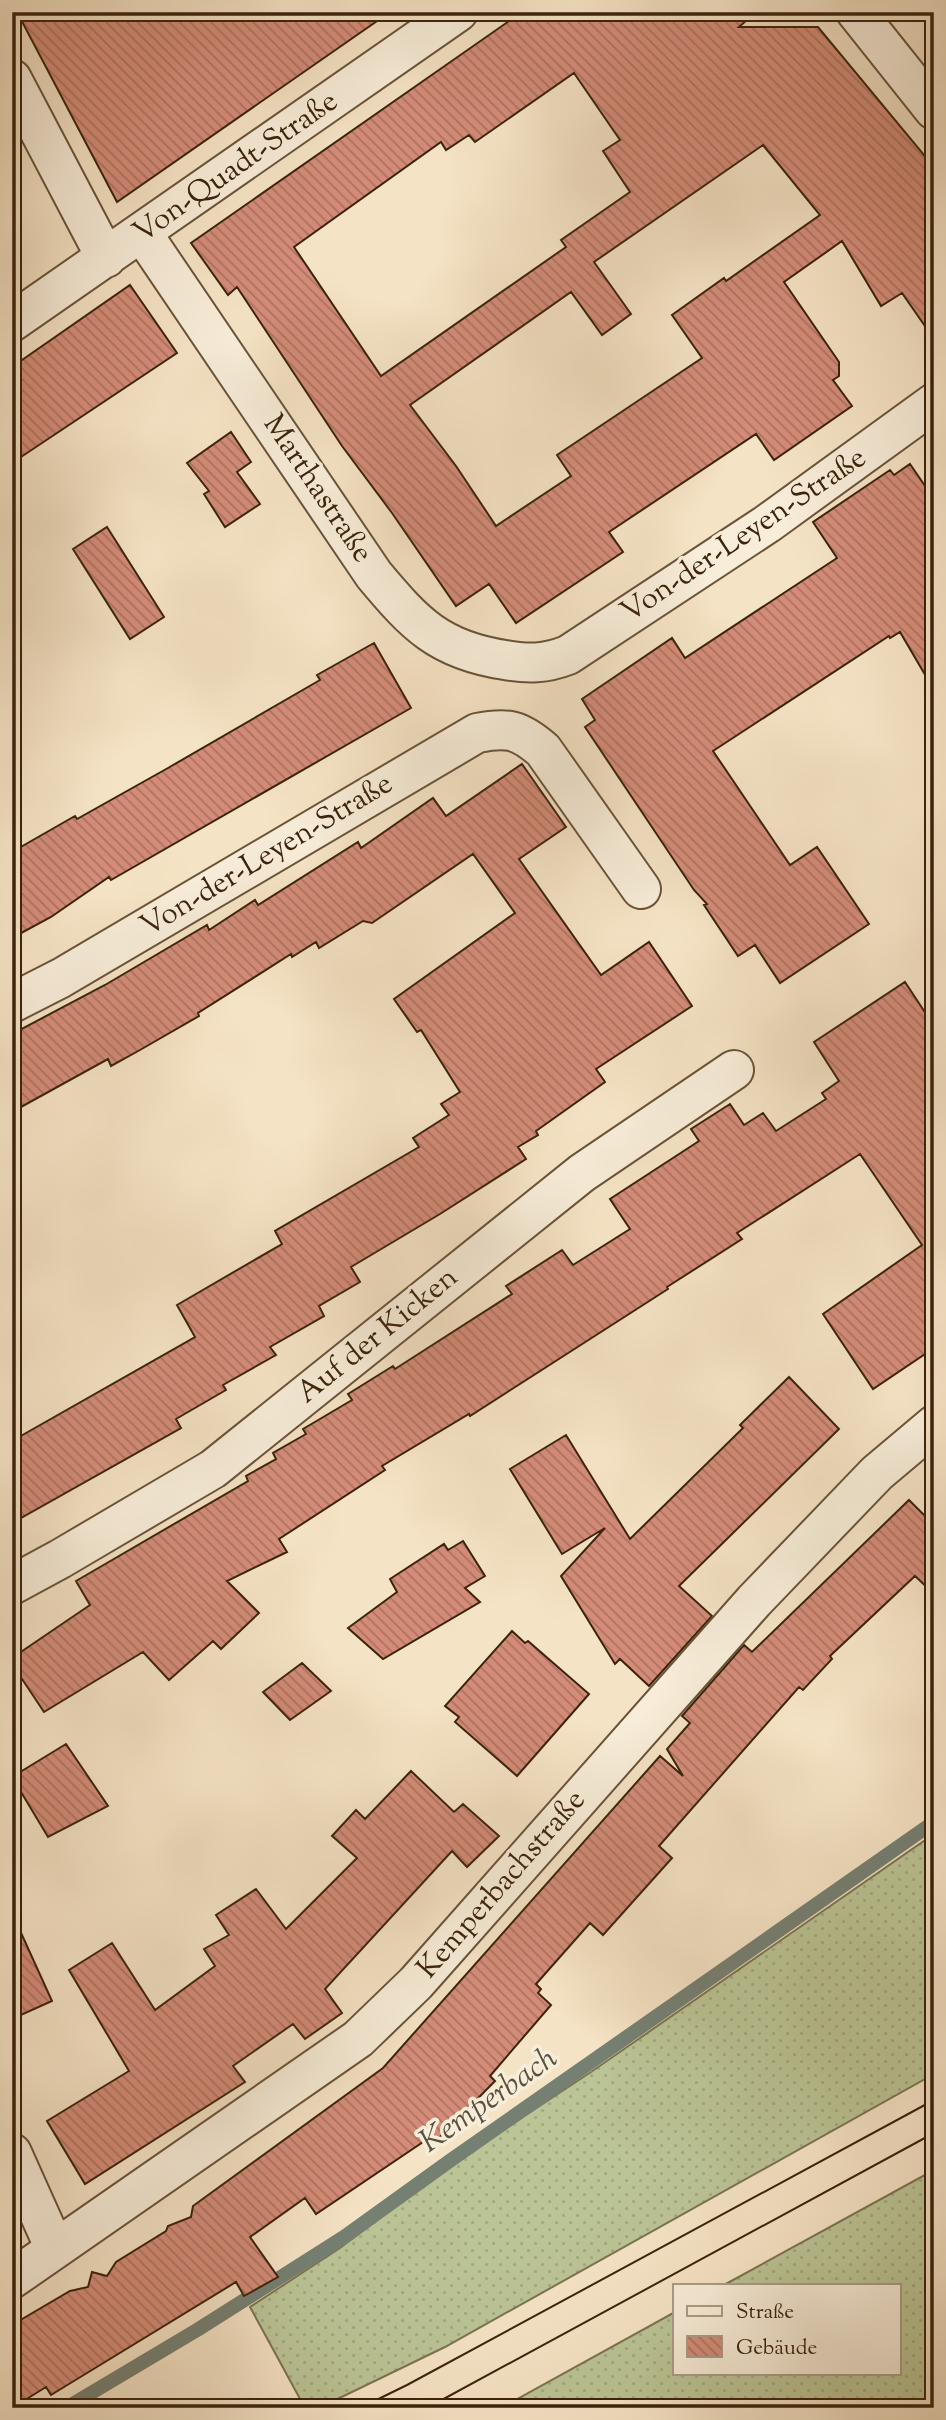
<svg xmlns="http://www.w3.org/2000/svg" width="946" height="2420" font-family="'Sorts Mill Goudy',serif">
<defs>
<pattern id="grass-dots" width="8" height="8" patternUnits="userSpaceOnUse" patternTransform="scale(1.75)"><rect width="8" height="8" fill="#bbc495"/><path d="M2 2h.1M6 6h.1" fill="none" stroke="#a2a87f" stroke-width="1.8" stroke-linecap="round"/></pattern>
<pattern id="building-back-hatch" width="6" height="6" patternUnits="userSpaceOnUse" patternTransform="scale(1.75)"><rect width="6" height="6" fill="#d48c78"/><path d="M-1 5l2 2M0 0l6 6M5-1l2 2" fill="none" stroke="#ad7261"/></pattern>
</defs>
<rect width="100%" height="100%" fill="#f5e3c5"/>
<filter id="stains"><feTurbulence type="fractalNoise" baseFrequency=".00286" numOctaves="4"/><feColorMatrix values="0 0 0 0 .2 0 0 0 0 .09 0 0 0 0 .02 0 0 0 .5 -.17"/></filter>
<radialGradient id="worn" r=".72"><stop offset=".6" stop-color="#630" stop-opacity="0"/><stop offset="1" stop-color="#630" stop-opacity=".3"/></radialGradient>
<path fill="url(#grass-dots)" stroke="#7b7450" stroke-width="2" d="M 934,1834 L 934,2074 L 445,2347 L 319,2408 L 305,2408 L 250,2307 L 340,2248 L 453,2163 L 591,2072 Z
M 934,2170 L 934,2408 L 501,2408 L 675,2312 L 675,2373 L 899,2373 L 899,2285 L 724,2285 Z"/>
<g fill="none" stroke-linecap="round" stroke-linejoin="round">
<path stroke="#758073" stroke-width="14" d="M 66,2408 L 197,2330 L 344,2237 L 451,2160 L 934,1822"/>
</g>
<path fill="url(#building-back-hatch)" stroke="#3b230c" stroke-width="2" fill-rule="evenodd" d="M 17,12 L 390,12 L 117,202 Z
M 522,12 L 756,12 L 739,27 L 818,27 L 934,167 L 934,339 L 902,293 L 881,306 L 842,241 L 784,282 L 839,362 L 839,376 L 833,380 L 852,406 L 774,460 L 756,434 L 609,532 L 623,552 L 516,623 L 489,584 L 456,606 L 392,513 L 342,446 L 237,287 L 228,295 L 191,243 ZM 574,73 L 620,140 L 603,151 L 630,192 L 561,240 L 566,247 L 381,376 L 294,247 L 441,142 L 446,150 L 469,135 L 475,142 ZM 763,145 L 820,215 L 726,281 L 724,278 L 672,315 L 702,358 L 557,455 L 571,476 L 496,526 L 456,466 L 410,405 L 571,292 L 602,335 L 631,314 L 594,262 Z
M 130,285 L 177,353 L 12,463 L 12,367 Z
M 231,432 L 251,462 L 237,472 L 260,504 L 225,527 L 204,494 L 209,491 L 187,463 Z
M 910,464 L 934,499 L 934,690 L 900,632 L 890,638 L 889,636 L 713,751 L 790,865 L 817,847 L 869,924 L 780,983 L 755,945 L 738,956 L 704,905 L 707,904 L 694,890 L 585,727 L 595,720 L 582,699 L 672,638 L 685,658 L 837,558 L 813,522 L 890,470 L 894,475 Z
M 107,527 L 164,617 L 130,639 L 73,549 Z
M 374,643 L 411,708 L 111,880 L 109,877 L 51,917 L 12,938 L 12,852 L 75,816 L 77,819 L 168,768 L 320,680 L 317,675 Z
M 522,764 L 566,827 L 519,859 L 601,975 L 649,942 L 692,1006 L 596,1069 L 605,1082 L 536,1131 L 538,1135 L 518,1147 L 526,1159 L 440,1214 L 351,1267 L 360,1282 L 319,1306 L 324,1316 L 270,1347 L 276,1355 L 223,1385 L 226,1390 L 176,1419 L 181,1428 L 12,1523 L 12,1441 L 195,1337 L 177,1305 L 282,1244 L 275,1231 L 419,1147 L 413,1138 L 449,1115 L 441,1104 L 460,1092 L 421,1030 L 417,1032 L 394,999 L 515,913 L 473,854 L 372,923 L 363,921 L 319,948 L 316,942 L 292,957 L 291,954 L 198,1013 L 199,1016 L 140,1050 L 111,1066 L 108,1059 L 12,1112 L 12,1034 L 105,985 L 207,925 L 209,930 L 255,900 L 258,905 L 358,842 L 361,848 L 433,798 L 446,816 Z
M 905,982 L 934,1026 L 934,1348 L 873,1389 L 823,1314 L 922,1245 L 860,1154 L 737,1233 L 742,1239 L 667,1287 L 668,1289 L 470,1416 L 469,1414 L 382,1466 L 385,1470 L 279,1539 L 287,1552 L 227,1581 L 259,1613 L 221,1649 L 213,1641 L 169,1680 L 143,1652 L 44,1712 L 12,1664 L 12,1658 L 90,1605 L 76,1581 L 248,1481 L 246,1476 L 276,1459 L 273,1453 L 306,1434 L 303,1429 L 352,1400 L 348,1394 L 393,1366 L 395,1369 L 512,1294 L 506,1286 L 562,1250 L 573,1265 L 630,1229 L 610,1199 L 699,1141 L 691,1129 L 730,1104 L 744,1125 L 763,1113 L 776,1131 L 826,1099 L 822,1093 L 839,1081 L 814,1042 Z
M 789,1377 L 839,1429 L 679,1586 L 712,1616 L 649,1686 L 620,1659 L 615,1664 L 561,1576 L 605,1528 L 562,1554 L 510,1469 L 566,1435 L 630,1539 L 743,1428 L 740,1425 Z
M 909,1500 L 934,1525 L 934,1594 L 915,1576 L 830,1656 L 832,1659 L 803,1690 L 799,1687 L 659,1846 L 672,1858 L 603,1935 L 590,1923 L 536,1984 L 541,1989 L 538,1993 L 551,2005 L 490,2076 L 495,2081 L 436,2141 L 432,2136 L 316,2214 L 305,2198 L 250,2237 L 278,2277 L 244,2296 L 236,2282 L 51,2395 L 46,2387 L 12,2408 L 12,2325 L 70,2291 L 88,2287 L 92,2272 L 107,2276 L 116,2262 L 166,2231 L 168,2226 L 191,2217 L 193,2206 L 383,2068 L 660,1756 L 683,1776 L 667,1749 L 690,1723 L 682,1716 L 744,1645 L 752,1652 Z
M 463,1541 L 485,1576 L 465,1588 L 480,1602 L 383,1659 L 348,1628 L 397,1592 L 390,1579 L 444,1544 L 448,1550 Z
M 512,1631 L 525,1643 L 528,1641 L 589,1694 L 517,1776 L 455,1722 L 459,1717 L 445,1706 Z
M 302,1663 L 331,1691 L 290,1720 L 263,1692 Z
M 66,1744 L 108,1806 L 48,1837 L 12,1777 Z
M 411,1771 L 454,1812 L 463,1804 L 499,1836 L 467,1867 L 452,1851 L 325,1989 L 342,2013 L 305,2039 L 293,2024 L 233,2066 L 245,2082 L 85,2184 L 47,2121 L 129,2071 L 69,1970 L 112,1943 L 155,2010 L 215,1966 L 204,1949 L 229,1935 L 216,1915 L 256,1889 L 286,1929 L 357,1858 L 332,1836 L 356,1810 L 365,1819 Z
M 12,1913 L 52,2001 L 12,2019 Z"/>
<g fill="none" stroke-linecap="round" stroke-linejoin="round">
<g stroke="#6a533a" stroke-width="42">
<path id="minor" d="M 856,12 L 934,110
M 12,79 L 106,258
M 142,233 L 374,575 C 415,624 439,650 505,660 C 528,664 545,664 568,655 L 767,524 L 934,403
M 12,322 L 458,12
M 12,1003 L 61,978 L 477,733 C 507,727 519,729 543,750 L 641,889
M 12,1585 L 60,1559 L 213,1469 L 582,1173 L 734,1070
M 12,2153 L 55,2249
M 12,2279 L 358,2039 L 416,1983 L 754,1601 L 877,1473 L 934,1425"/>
</g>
<use href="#minor" stroke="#f8edd9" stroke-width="38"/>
<path stroke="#3b230c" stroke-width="2" d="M 360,2408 L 407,2385 L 934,2100
M 427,2408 L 934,2133"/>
</g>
<g text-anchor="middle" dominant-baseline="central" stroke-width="7" stroke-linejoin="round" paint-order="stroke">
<g font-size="30" fill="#3b230c" stroke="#f8edd9">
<text transform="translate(236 168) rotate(-35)">Von-Quadt-Straße</text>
<text transform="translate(317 489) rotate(56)">Marthastraße</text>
<text transform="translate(744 536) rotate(-34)">Von-der-Leyen-Straße</text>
<text transform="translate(267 856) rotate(-31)">Von-der-Leyen-Straße</text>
<text transform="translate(378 1336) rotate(-39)">Auf der Kicken</text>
<text transform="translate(502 1885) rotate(-49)">Kemperbachstraße</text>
</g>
<g font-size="32" font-style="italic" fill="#585240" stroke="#f8edd9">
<text transform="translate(489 2101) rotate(-35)">Kemperbach</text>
</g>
</g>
<rect width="946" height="2420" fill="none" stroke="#f5e3c5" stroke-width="42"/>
<rect x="14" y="14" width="918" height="2392" fill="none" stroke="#3b230c" stroke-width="3.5"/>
<rect x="21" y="21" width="904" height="2378" fill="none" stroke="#3b230c" stroke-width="2"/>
<rect x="673" y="2284" width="228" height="91" fill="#f8edd9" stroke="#ac9c87" stroke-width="2"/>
<rect x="687" y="2306" width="35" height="10" fill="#f8edd9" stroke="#ac9c87" stroke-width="2"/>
<text x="736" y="2318" font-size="21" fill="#3b230c">Straße</text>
<rect x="687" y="2336" width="35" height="21" fill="url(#building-back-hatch)" stroke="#ac9c87" stroke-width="2"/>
<text x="736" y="2354" font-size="21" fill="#3b230c">Gebäude</text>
<rect width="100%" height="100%" filter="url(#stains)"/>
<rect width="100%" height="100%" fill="url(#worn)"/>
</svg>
